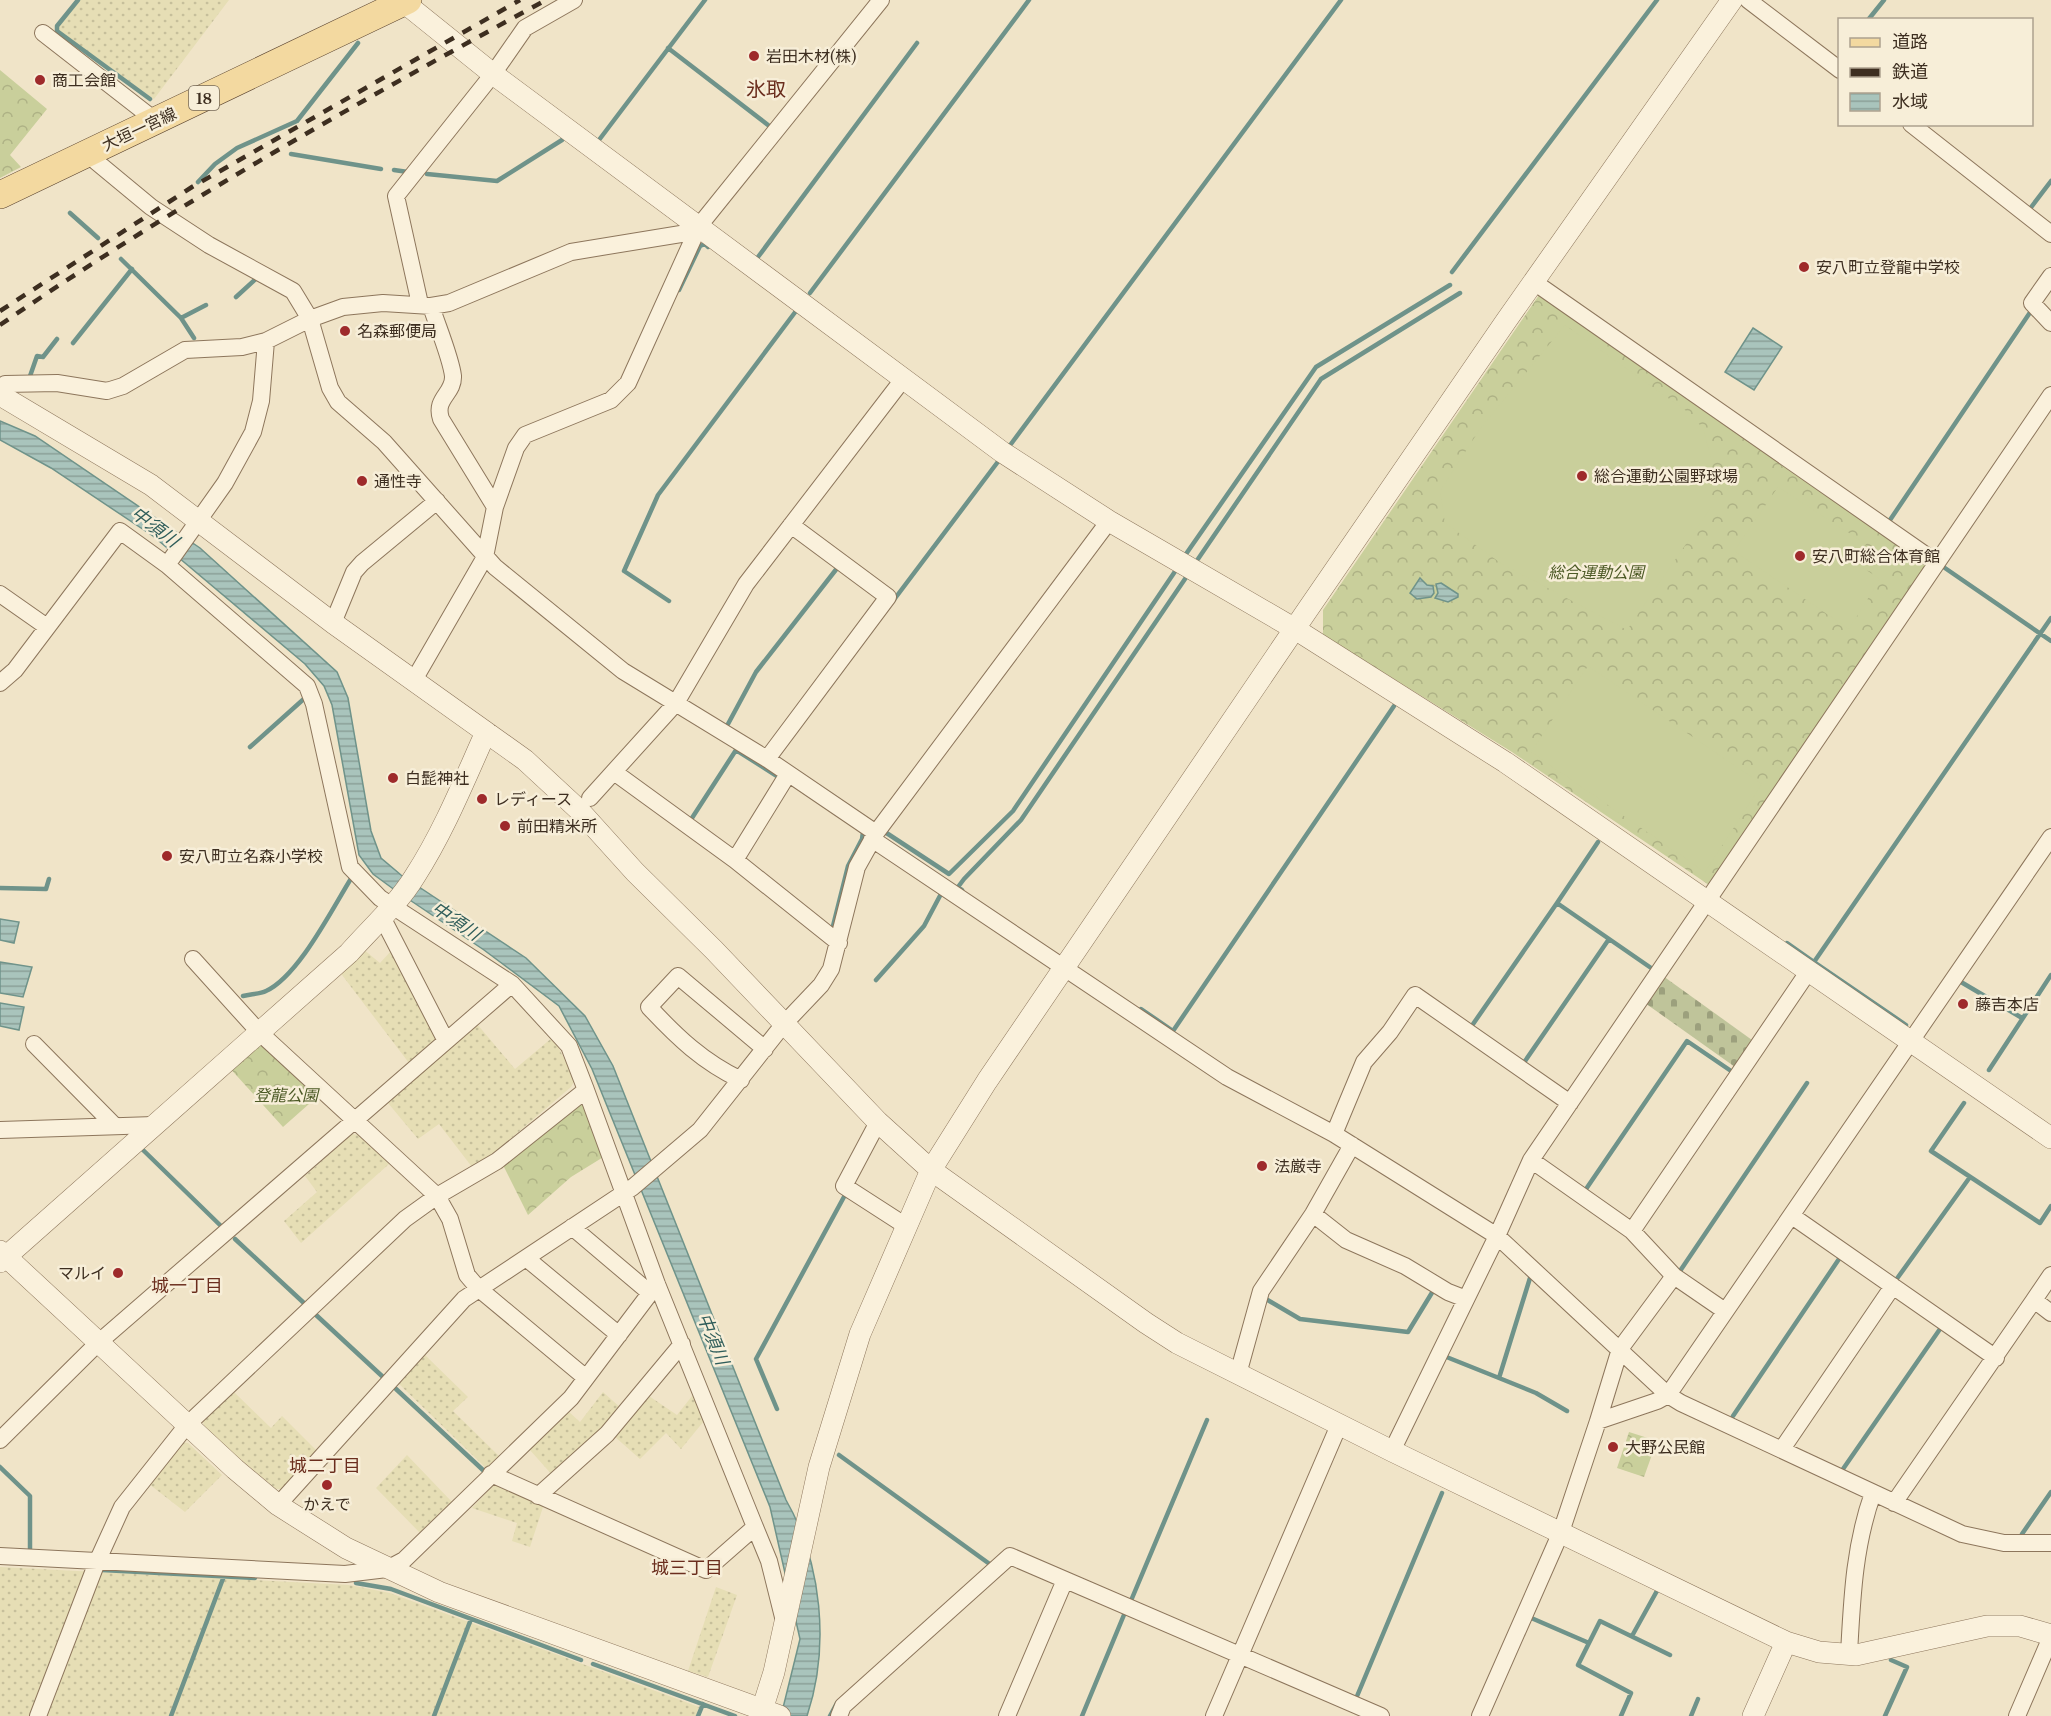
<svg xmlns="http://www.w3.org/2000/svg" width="2051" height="1716" font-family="'Libre Baskerville','Noto Sans JP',serif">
<defs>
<pattern id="farmland-dots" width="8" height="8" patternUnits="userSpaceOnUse" patternTransform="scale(1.5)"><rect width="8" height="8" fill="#e6deb5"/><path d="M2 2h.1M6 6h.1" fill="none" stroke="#c6bf9b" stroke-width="1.8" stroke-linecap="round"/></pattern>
<pattern id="forest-crowns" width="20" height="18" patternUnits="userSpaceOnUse" patternTransform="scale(1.5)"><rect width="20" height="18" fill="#c9cf9b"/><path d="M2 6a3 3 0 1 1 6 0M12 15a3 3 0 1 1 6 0" fill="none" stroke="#aeb285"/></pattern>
<pattern id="cemetery-stones" width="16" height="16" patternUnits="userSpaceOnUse" patternTransform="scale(1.5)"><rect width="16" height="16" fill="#bfc49a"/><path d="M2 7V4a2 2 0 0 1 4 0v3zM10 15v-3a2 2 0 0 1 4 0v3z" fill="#9ca07d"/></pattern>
<pattern id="water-rules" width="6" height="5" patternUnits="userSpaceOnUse" patternTransform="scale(1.5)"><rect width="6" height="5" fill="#a9c4bc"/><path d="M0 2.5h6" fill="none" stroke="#8ba098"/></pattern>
</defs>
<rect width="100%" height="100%" fill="#f0e4c8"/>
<path fill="url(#farmland-dots)" d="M 80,0 L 229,0 L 154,99 L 59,31 L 59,26 Z
M 363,949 L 380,963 L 391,951 L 436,1035 L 434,1044 L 409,1063 L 339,971 Z
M 477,1024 L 515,1069 L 553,1037 L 575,1080 L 571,1087 L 490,1156 L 472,1167 L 439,1124 L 418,1139 L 388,1103 Z
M 352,1134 L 359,1135 L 389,1164 L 301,1243 L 284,1221 L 317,1192 L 305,1176 Z
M 425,1355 L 468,1397 L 453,1411 L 500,1457 L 486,1468 L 399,1384 Z
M 696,1391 L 704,1421 L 681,1449 L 666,1433 L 640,1459 L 614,1436 L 646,1394 L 677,1415 Z
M 234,1392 L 271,1428 L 282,1416 L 318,1452 L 283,1489 L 276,1489 L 204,1429 L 203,1420 Z
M 603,1392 L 622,1409 L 554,1477 L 529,1449 L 568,1411 L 580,1422 Z
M 181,1442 L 188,1443 L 222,1475 L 185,1512 L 149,1484 Z
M 407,1455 L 452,1502 L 421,1534 L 376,1488 Z
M 500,1484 L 544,1504 L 530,1547 L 512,1541 L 517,1523 L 472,1508 L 493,1486 Z
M 0,1567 L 349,1585 L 390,1593 L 699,1707 L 696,1716 L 0,1716 Z
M 716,1587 L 737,1595 L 708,1677 L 688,1671 Z"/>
<path fill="url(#forest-crowns)" d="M 0,70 L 47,109 L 10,155 L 21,167 L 0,178 Z
M 1539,295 L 1929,561 L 1709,885 L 1512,752 L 1323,635 L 1323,610 Z
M 259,1037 L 318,1096 L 283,1127 L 227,1065 Z
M 581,1099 L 605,1156 L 571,1177 L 528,1215 L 502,1163 Z
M 1629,1432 L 1654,1440 L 1654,1449 L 1644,1477 L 1617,1468 Z"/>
<path fill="url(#cemetery-stones)" d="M 1663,976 L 1752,1040 L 1735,1067 L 1645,1003 Z"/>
<path fill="#c9cf9b" d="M 1565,325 L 1685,410 L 1703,428 L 1712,462 L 1712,506 L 1627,630 L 1502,564 L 1445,523 L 1440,491 L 1480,429 Z
M 1778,487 L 1866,544 L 1854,562 L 1880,579 L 1849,629 L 1734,551 Z
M 1588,666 L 1762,784 L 1705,872 L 1531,752 Z"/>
<path fill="url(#water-rules)" stroke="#6f938a" stroke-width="1.5" d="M 1753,328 L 1782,347 L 1754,390 L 1725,372 Z
M 0,421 L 35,436 L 200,548 L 337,672 L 348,698 L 371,831 L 381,858 L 401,875 L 526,958 L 585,1016 L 613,1066 L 786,1500 C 822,1563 830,1647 807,1716 L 781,1716 L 800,1639 L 770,1507 L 592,1069 L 559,1006 L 484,950 L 392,888 L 373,874 L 359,855 L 332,705 L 324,686 L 305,664 L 153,536 L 51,468 L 0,440 Z
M 1420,578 L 1427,585 L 1433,586 L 1434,593 L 1431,597 L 1417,599 L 1410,593 Z
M 1441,583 L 1458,594 L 1458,597 L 1448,602 L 1435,598 L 1438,593 L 1436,584 Z
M 0,919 L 19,922 L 14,943 L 0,940 Z
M 0,962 L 32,967 L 23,997 L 0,993 Z
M 0,1003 L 24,1007 L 19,1030 L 0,1026 Z"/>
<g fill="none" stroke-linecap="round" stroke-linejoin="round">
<path stroke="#6f938a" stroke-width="4.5" d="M 78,0 L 57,26 L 57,31 L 150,99
M 1868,20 L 1884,0
M 668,48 L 768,125
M 599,140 L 705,0
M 291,154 L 381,169
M 394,170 L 408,172
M 427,174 L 497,181 L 562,140
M 198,182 L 215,164 L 237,148 L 297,121 L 358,43
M 2029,210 L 2051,181
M 70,213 L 98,238
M 758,257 L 917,43
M 121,259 L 181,318 L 194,338
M 1452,272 L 1657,0
M 679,290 L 700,246 L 705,244 L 708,247
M 810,293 L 1029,0
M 236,297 L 259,276
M 181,318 L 206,305
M 73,343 L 132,269
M 29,379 L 37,356 L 43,357 L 57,339
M 1011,444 L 1341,0
M 1890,520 L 2031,311
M 1186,554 L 1316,367 L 1450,285
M 1198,559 L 1321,379 L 1460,293
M 1942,566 L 2051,641
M 669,601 L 624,571 L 658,495 L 796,311
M 893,601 L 1000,459
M 728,724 L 756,672 L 838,567
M 250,747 L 306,697
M 692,818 L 736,750 L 780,778
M 885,832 L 949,874 L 1013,811 L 1176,570
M 0,888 L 46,889 L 49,879
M 962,890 L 958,887 L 964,879 L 1021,820 L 1187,576
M 1557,903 L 1598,842
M 833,926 L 848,866 L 862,839 L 863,832 L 860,830
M 1787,943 L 1814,962 L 2051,618
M 1814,962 L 1906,1025
M 876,980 L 924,926 L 942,892
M 1961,982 L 2022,1018
M 243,996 C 251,994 260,994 266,991 C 299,976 333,907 352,877
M 1141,1009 L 1173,1031 L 1394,706
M 1468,1025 L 1471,1027 L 1557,903 L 1654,970
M 1523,1064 L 1609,939
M 1989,1070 L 2051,975
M 1964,1103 L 1931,1151 L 2040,1223 L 2051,1206
M 142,1149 L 222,1227
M 1584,1192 L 1687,1041 L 1734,1073
M 235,1239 L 305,1304
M 1680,1271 L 1807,1083
M 1896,1280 L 1970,1177
M 1266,1299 L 1300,1319 L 1408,1332 L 1433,1291
M 315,1314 L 383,1377
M 1444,1356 L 1499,1378 L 1530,1278
M 1499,1378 L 1536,1393 L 1567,1411
M 396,1389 L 484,1471
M 777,1409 L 756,1359 L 845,1195 L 847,1196
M 1733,1416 L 1839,1259
M 839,1455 L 991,1565 L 989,1567
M 0,1467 L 30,1496 L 30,1553
M 1843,1469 L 1940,1329
M 2022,1534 L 2051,1492
M 102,1570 L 255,1578
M 356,1583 L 391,1589 L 581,1660
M 1130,1603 L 1207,1420
M 1529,1617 L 1589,1643
M 1632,1636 L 1658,1589
M 593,1664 L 735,1716
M 1355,1701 L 1442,1493
M 171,1716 L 224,1576
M 434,1716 L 471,1619
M 698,1716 L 703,1704
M 830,1716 L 837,1703
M 1082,1716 L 1126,1610
M 1621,1716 L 1631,1693 L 1578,1665 L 1600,1621 L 1670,1655
M 1691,1716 L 1698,1699
M 1885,1716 L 1907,1667 L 1891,1660"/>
<g stroke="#8d765c" stroke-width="18">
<path id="minor" d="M 1748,0 L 1840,70
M 43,33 L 156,121
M 1911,124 L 2051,234
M 87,154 L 151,207 L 209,245 L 293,291 L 310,319 L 330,388 L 338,402 L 384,442 L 495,567 L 623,671 L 767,759 L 876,833
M 2051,276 L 2032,303 L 2051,323
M 1534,282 L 1937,563
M 420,304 L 396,196 L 493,74 L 525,28 L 574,0
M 431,306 C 437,325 451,358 453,376 C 454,394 434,398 441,419 L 495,507
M 0,392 L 5,384 L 57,383 L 107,391 L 123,386 L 185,350 L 242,347 L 266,341 L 310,319 L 343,307 L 383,303 L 431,306 L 449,303 L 571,252 L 687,233 L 699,226
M 0,594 L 47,627
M 333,623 L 354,572 L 362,563 L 437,501
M 414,680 L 485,557 L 495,507 L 516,448 L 525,435 L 611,400 L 628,383 L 699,226 L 881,0
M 0,683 L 15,670 L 120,531 L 167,565 L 225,483 L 253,432 L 261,401 L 266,341
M 767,759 L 888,597 L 791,525
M 614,772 L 735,860 L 788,774
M 590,798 L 676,703 L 746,584 L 904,378
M 872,839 L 1227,1077 L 1334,1134 L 1497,1236 L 1668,1395 L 1681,1403 L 1962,1534 L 2004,1543 L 2051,1543
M 735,860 L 839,943
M 382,917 L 446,1041
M 193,959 L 259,1032 L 437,1196 L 450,1219 L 467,1275 L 478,1288 L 586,1378
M 34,1044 L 114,1125
M 741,1080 C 703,1062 677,1037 649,1007 L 678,976 L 765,1049
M 878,1122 L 844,1186 L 906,1226
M 0,1130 L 154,1125
M 1334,1134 L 1364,1062 L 1390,1032 L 1415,995 L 1570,1103
M 1531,1160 L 1632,1231 L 1674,1276 L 1620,1349 L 1598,1421
M 1313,1214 L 1346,1240 L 1405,1266 L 1448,1292 L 1466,1299
M 1792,1216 L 1996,1358
M 572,1227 L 650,1293
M 1632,1231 L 1808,972
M 526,1258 L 619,1335
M 1674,1276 L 1725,1311
M 2034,1300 L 2051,1275
M 1238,1374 L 1261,1291 L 1313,1214 L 1352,1145
M 0,1440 L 98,1343 L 512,984
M 1782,1449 L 1893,1286
M 1392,1451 L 1497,1236 L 1531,1160 L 2051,395
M 491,1474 L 706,1570 L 755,1527 L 657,1284 L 586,1090
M 538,1496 L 607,1434 L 682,1344
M 1894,1503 L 2034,1300 L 2051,1313
M 278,1505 L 464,1299 L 633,1187 L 700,1130 L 783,1025 L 821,985 L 831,969 L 857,867 L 876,833 L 1109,521
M 755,1527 L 769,1561 L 784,1621
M 0,1556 L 345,1574 L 387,1569 L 404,1560 L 571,1398 L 657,1284
M 1849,1654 C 1852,1599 1854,1546 1873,1493
M 38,1716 L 97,1562 L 122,1507 L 187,1425 L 405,1219 L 437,1196 L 497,1161 L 586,1090 L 569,1046 L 512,984 L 380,898 L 350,867 L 314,704 L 307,686 L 167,565
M 839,1716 L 843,1706 L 1010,1556 L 1381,1716
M 1007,1716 L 1065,1580
M 1214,1716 L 1339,1425
M 1480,1716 L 1561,1532 L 1598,1421 L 1657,1401 L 1668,1395 L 2051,837
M 2017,1716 L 2051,1637"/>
</g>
<g stroke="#8d765c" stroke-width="22">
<path id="tertiary" d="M 401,0 L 493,74 L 1002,452 L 1109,521 L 1295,629 L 1505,762 L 2051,1138
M 0,395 L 151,485 L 333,623 L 525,760 L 579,810 L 635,872 L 714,950 L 878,1122 L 931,1170 L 1146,1323 L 1177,1343 L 1392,1451 L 1786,1642 L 1819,1652 L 1856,1655 L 1987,1626 L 2020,1626 L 2051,1635
M 0,1251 L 235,1469 L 278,1505 L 346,1548 L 439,1592 L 780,1716
M 0,1262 L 349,953 C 371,928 398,904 415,876 C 444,831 464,781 486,732
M 762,1710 L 774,1672 L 819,1467 L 860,1334 L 931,1170 L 987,1081 L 1306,612 L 1506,321 L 1732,0
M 1753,1716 L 1786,1642"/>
</g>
<g stroke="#5b4430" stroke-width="28">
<path id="primary" d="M 0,195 L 408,0"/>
</g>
<use href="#minor" stroke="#faf1dc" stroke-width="16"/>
<use href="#tertiary" stroke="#faf1dc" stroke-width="21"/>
<use href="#primary" stroke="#f3d9a0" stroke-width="27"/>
<path stroke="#3d2e20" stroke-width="4.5" stroke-dasharray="10 10" stroke-linecap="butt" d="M 0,311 L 192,187 L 520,0
M 0,325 C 175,205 360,101 546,0"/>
</g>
<g fill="#9e2a2b" stroke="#f7eed8" stroke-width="2">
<circle cx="754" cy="56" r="6"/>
<circle cx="40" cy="80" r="6"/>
<circle cx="1804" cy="267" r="6"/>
<circle cx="345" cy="331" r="6"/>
<circle cx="1582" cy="476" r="6"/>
<circle cx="362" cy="481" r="6"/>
<circle cx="1800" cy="556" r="6"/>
<circle cx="393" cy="778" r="6"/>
<circle cx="482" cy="799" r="6"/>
<circle cx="505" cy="826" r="6"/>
<circle cx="167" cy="856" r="6"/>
<circle cx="1963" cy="1004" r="6"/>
<circle cx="1262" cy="1166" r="6"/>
<circle cx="118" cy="1273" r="6"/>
<circle cx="1613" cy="1447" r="6"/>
<circle cx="327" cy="1485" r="6"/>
</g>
<g text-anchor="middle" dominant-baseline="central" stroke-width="5" stroke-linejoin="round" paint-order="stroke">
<rect fill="#f7eed8" stroke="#756857" stroke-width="1.5" x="189" y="86" width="30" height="24" rx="4.5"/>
<g font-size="15" font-weight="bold" fill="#3d2e20">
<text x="204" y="98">18</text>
</g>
<g font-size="16" fill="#3d2e20" stroke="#f7eed8" text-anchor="start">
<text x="766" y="56">岩田木材(株)</text>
<text x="52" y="80">商工会館</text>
<text x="1816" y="267">安八町立登龍中学校</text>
<text x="357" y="331">名森郵便局</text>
<text x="1594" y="476">総合運動公園野球場</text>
<text x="374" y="481">通性寺</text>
<text x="1812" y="556">安八町総合体育館</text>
<text x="405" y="778">白髭神社</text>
<text x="494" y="799">レディース</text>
<text x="517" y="826">前田精米所</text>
<text x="179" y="856">安八町立名森小学校</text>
<text x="1975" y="1004">藤吉本店</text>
<text x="1274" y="1166">法厳寺</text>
<text x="106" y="1273" text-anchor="end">マルイ</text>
<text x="1625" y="1447">大野公民館</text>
<text x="327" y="1504" text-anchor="middle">かえで</text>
</g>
<g font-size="16" fill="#3d2e20" stroke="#f7eed8">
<text transform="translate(139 129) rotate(-25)">大垣一宮線</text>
</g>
<g font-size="16" font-style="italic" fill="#4d5a26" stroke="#f7eed8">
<text x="1596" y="572">総合運動公園</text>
<text x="286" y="1095">登龍公園</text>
</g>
<g font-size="18" font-style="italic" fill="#2f5d5a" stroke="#f7eed8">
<text transform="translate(155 527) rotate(37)">中須川</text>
<text transform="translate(456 921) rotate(34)">中須川</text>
<text transform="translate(713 1339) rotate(68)">中須川</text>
</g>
<g font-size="18" fill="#6b2e1e" stroke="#f7eed8">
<text x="187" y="1286">城一丁目</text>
<text x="325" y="1466">城二丁目</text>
<text x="687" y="1568">城三丁目</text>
</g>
<g font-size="20" fill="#6b2e1e" stroke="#f7eed8">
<text x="766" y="89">氷取</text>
</g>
</g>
<rect x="1838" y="18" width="195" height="108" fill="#f7eed8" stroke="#ada18e" stroke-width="1.5"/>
<rect x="1850" y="38" width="30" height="9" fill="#f3d9a0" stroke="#ada18e" stroke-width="1.5"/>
<text x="1892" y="48" font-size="18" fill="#3d2e20">道路</text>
<rect x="1850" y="68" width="30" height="9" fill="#3d2e20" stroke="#ada18e" stroke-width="1.5"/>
<text x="1892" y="78" font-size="18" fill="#3d2e20">鉄道</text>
<rect x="1850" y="93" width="30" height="18" fill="url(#water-rules)" stroke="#ada18e" stroke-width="1.5"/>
<text x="1892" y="108" font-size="18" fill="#3d2e20">水域</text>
</svg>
